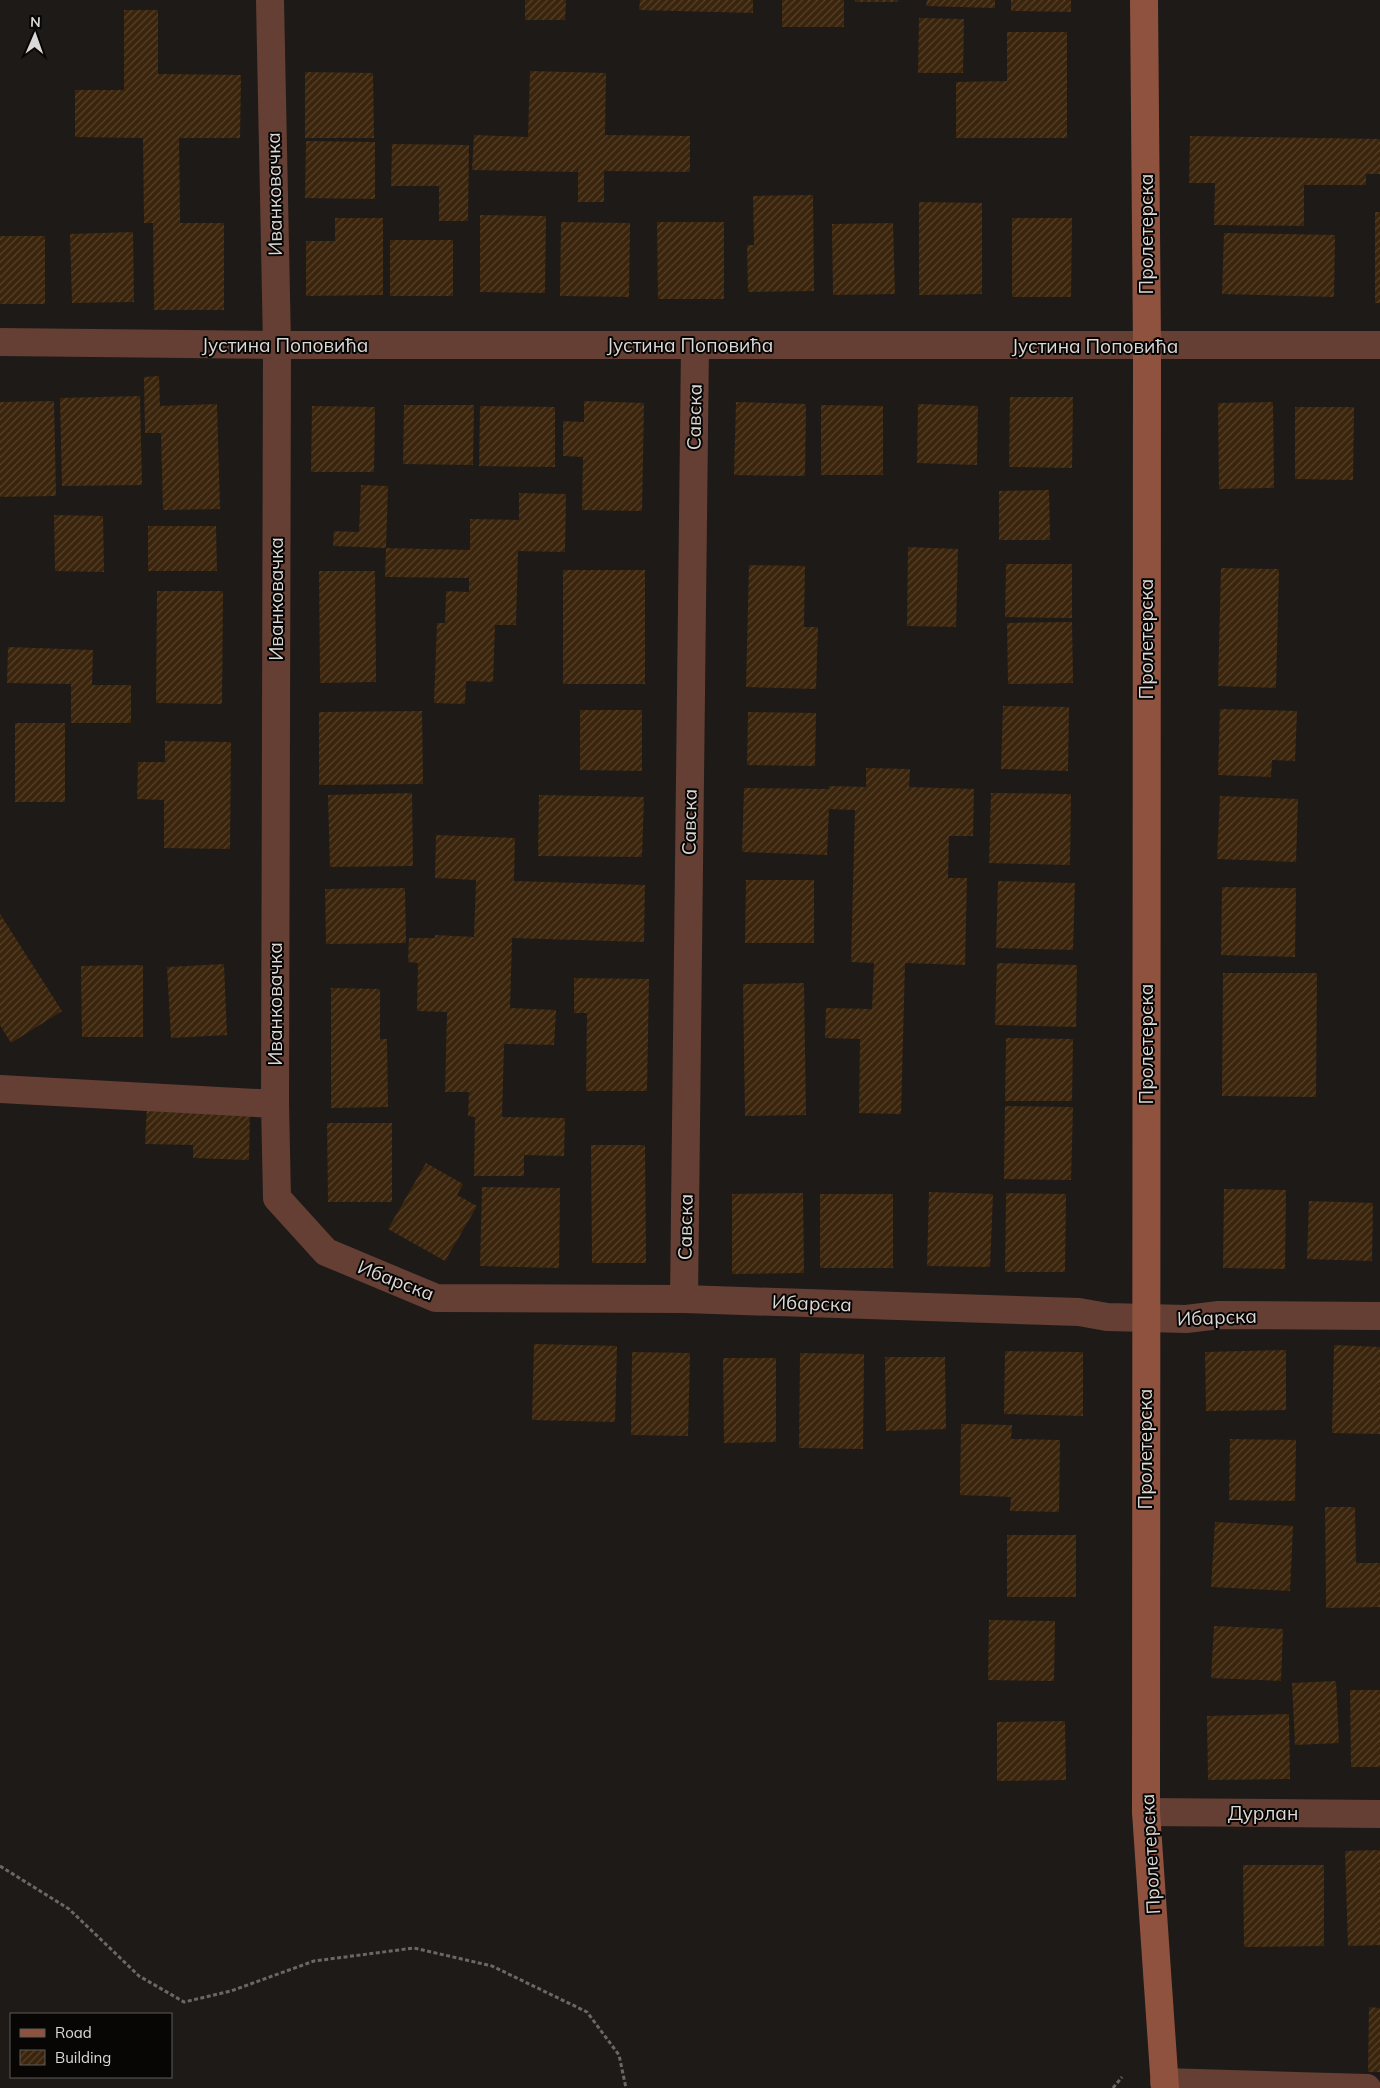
<svg xmlns="http://www.w3.org/2000/svg" width="1380" height="2088" font-family="Mulish,sans-serif">
<defs>
<pattern id="building-hatch" width="6" height="6" patternUnits="userSpaceOnUse" patternTransform="scale(1.25)"><rect width="6" height="6" fill="#3a240b"/><path d="M-1 1l2-2M0 6l6-6M5 7l2-2" fill="none" stroke="#56432e"/></pattern>
</defs>
<rect width="100%" height="100%" fill="#1e1a18"/>
<path fill="url(#building-hatch)" d="M 525,0 L 566,0 L 565,20 L 525,20 Z
M 640,0 L 753,0 L 753,13 L 639,10 Z
M 782,0 L 844,0 L 844,27 L 782,27 Z
M 855,0 L 898,0 L 898,2 L 855,2 Z
M 927,0 L 995,0 L 995,8 L 926,6 Z
M 1011,0 L 1071,0 L 1071,12 L 1011,11 Z
M 124,10 L 158,10 L 158,74 L 241,75 L 240,138 L 179,138 L 180,223 L 224,223 L 224,310 L 154,310 L 153,223 L 144,223 L 143,138 L 75,137 L 75,90 L 124,90 Z
M 919,18 L 964,19 L 963,73 L 918,73 Z
M 1007,32 L 1067,32 L 1067,138 L 956,138 L 956,82 L 1007,81 Z
M 530,71 L 606,73 L 605,135 L 690,136 L 690,172 L 604,171 L 604,202 L 578,202 L 578,166 L 577,172 L 472,170 L 474,135 L 528,137 Z
M 305,72 L 373,73 L 374,138 L 305,138 Z
M 1190,136 L 1380,139 L 1380,174 L 1366,174 L 1366,185 L 1304,185 L 1304,226 L 1214,225 L 1215,183 L 1189,183 Z
M 306,141 L 375,142 L 375,199 L 305,198 Z
M 392,144 L 469,145 L 468,221 L 439,221 L 439,186 L 391,186 Z
M 813,195 L 814,291 L 748,292 L 747,245 L 754,245 L 753,196 Z
M 919,202 L 982,203 L 982,294 L 919,295 Z
M 1375,212 L 1380,212 L 1380,303 L 1375,303 Z
M 480,215 L 546,216 L 545,293 L 480,292 Z
M 335,218 L 383,218 L 383,295 L 306,296 L 306,241 L 335,241 Z
M 1012,218 L 1072,218 L 1071,297 L 1012,297 Z
M 561,222 L 630,223 L 629,297 L 560,296 Z
M 657,222 L 724,222 L 724,299 L 658,299 Z
M 893,223 L 895,294 L 833,295 L 832,224 Z
M 133,232 L 134,302 L 72,303 L 70,234 Z
M 1224,233 L 1335,235 L 1334,297 L 1222,294 Z
M 0,236 L 45,236 L 45,304 L 0,304 Z
M 390,240 L 453,240 L 453,296 L 390,296 Z
M 159,376 L 160,406 L 217,404 L 220,509 L 163,510 L 161,433 L 145,433 L 144,377 Z
M 140,396 L 142,485 L 62,486 L 60,398 Z
M 1010,397 L 1073,397 L 1072,468 L 1009,467 Z
M 54,401 L 56,496 L 0,497 L 0,402 Z
M 584,401 L 644,403 L 642,511 L 582,510 L 583,457 L 563,456 L 563,421 L 584,422 Z
M 736,402 L 806,404 L 805,476 L 734,475 Z
M 1273,402 L 1274,488 L 1219,489 L 1218,403 Z
M 918,404 L 978,406 L 977,465 L 917,463 Z
M 404,405 L 474,405 L 473,465 L 403,464 Z
M 821,405 L 883,406 L 883,475 L 821,475 Z
M 312,406 L 375,407 L 374,472 L 311,472 Z
M 480,406 L 555,407 L 555,467 L 479,466 Z
M 1295,407 L 1354,407 L 1353,480 L 1295,479 Z
M 361,485 L 388,486 L 386,548 L 333,546 L 334,531 L 359,532 Z
M 1049,490 L 1050,540 L 999,540 L 999,491 Z
M 519,493 L 566,494 L 565,552 L 518,551 L 516,625 L 495,625 L 493,682 L 466,681 L 465,704 L 434,703 L 437,623 L 445,623 L 446,591 L 469,592 L 469,578 L 385,577 L 386,548 L 470,550 L 470,519 L 519,520 Z
M 54,515 L 103,516 L 104,572 L 55,571 Z
M 148,526 L 216,526 L 217,571 L 148,571 Z
M 908,547 L 958,549 L 956,627 L 907,626 Z
M 1006,564 L 1072,564 L 1072,618 L 1005,617 Z
M 749,565 L 805,566 L 804,627 L 818,627 L 816,689 L 746,687 Z
M 1221,568 L 1279,569 L 1276,688 L 1218,686 Z
M 563,570 L 645,570 L 645,684 L 563,684 Z
M 319,571 L 375,571 L 376,682 L 320,683 Z
M 157,591 L 223,591 L 222,704 L 156,703 Z
M 1072,622 L 1073,683 L 1008,684 L 1007,623 Z
M 8,647 L 93,650 L 92,685 L 131,685 L 131,723 L 71,723 L 71,684 L 7,683 Z
M 1003,706 L 1069,707 L 1068,771 L 1001,769 Z
M 1220,709 L 1297,711 L 1295,761 L 1272,760 L 1271,777 L 1218,775 Z
M 580,710 L 642,710 L 642,771 L 580,770 Z
M 422,711 L 423,784 L 319,785 L 319,712 Z
M 748,712 L 816,713 L 815,766 L 747,765 Z
M 15,723 L 65,723 L 65,802 L 15,802 Z
M 165,741 L 231,742 L 230,849 L 164,848 L 164,800 L 137,799 L 138,762 L 165,762 Z
M 866,768 L 910,769 L 909,787 L 974,789 L 973,836 L 949,836 L 948,878 L 967,878 L 965,965 L 905,963 L 901,1114 L 859,1113 L 860,1039 L 825,1038 L 826,1008 L 872,1009 L 874,963 L 851,962 L 855,810 L 829,809 L 827,855 L 742,852 L 744,788 L 829,789 L 829,786 L 866,787 Z
M 412,793 L 413,866 L 330,867 L 328,795 Z
M 991,793 L 1071,794 L 1070,865 L 989,863 Z
M 539,795 L 644,797 L 642,857 L 538,856 Z
M 1220,796 L 1298,799 L 1296,862 L 1217,859 Z
M 436,835 L 515,838 L 514,881 L 645,885 L 644,942 L 512,938 L 510,1008 L 556,1010 L 554,1045 L 504,1044 L 502,1117 L 565,1118 L 564,1156 L 524,1155 L 524,1176 L 474,1176 L 475,1117 L 468,1116 L 469,1092 L 445,1092 L 447,1012 L 417,1011 L 418,963 L 408,962 L 409,938 L 435,938 L 435,935 L 474,937 L 476,880 L 435,878 Z
M 746,880 L 814,880 L 814,943 L 745,943 Z
M 998,881 L 1075,883 L 1073,950 L 996,948 Z
M 1222,887 L 1296,888 L 1295,957 L 1221,955 Z
M 405,888 L 406,943 L 326,944 L 325,889 Z
M 0,914 L 62,1011 L 11,1043 L 0,1025 Z
M 997,963 L 1077,965 L 1076,1027 L 995,1025 Z
M 224,964 L 227,1035 L 171,1038 L 167,967 Z
M 143,965 L 143,1037 L 82,1037 L 81,966 Z
M 1223,973 L 1317,973 L 1316,1097 L 1222,1096 Z
M 574,978 L 649,979 L 647,1091 L 586,1091 L 587,1013 L 574,1013 Z
M 804,983 L 806,1115 L 745,1116 L 743,984 Z
M 331,988 L 380,989 L 380,1039 L 387,1039 L 388,1107 L 331,1108 Z
M 1006,1038 L 1073,1039 L 1072,1101 L 1005,1101 Z
M 147,1106 L 250,1109 L 249,1160 L 193,1158 L 193,1145 L 145,1144 Z
M 1005,1106 L 1073,1107 L 1071,1180 L 1004,1179 Z
M 327,1123 L 392,1123 L 392,1202 L 328,1202 Z
M 591,1145 L 645,1145 L 646,1263 L 592,1263 Z
M 426,1163 L 463,1184 L 457,1195 L 477,1206 L 445,1261 L 388,1229 Z
M 482,1187 L 560,1188 L 559,1268 L 480,1266 Z
M 1224,1189 L 1286,1190 L 1285,1269 L 1223,1268 Z
M 929,1192 L 993,1194 L 990,1267 L 927,1266 Z
M 803,1193 L 804,1273 L 732,1274 L 732,1194 Z
M 1006,1193 L 1066,1194 L 1065,1272 L 1005,1272 Z
M 820,1194 L 893,1194 L 893,1268 L 820,1268 Z
M 1309,1201 L 1373,1203 L 1372,1261 L 1307,1259 Z
M 534,1344 L 617,1346 L 615,1422 L 532,1420 Z
M 1334,1345 L 1380,1347 L 1380,1434 L 1332,1433 Z
M 1286,1350 L 1286,1410 L 1206,1411 L 1205,1352 Z
M 1005,1351 L 1083,1352 L 1083,1416 L 1004,1414 Z
M 632,1352 L 690,1353 L 688,1436 L 631,1435 Z
M 800,1353 L 864,1354 L 863,1449 L 799,1448 Z
M 885,1357 L 945,1357 L 946,1429 L 886,1431 Z
M 723,1358 L 776,1358 L 776,1442 L 724,1443 Z
M 961,1424 L 1012,1425 L 1011,1439 L 1060,1440 L 1059,1512 L 1010,1511 L 1011,1497 L 960,1495 Z
M 1230,1439 L 1296,1440 L 1295,1501 L 1229,1500 Z
M 1325,1507 L 1355,1507 L 1356,1563 L 1380,1563 L 1380,1607 L 1326,1608 Z
M 1215,1522 L 1293,1526 L 1290,1591 L 1211,1587 Z
M 1007,1535 L 1076,1535 L 1076,1597 L 1007,1597 Z
M 989,1620 L 1055,1621 L 1054,1681 L 988,1680 Z
M 1214,1626 L 1283,1629 L 1281,1681 L 1211,1678 Z
M 1336,1681 L 1339,1743 L 1295,1745 L 1292,1683 Z
M 1350,1690 L 1380,1690 L 1380,1767 L 1351,1767 Z
M 1289,1714 L 1290,1779 L 1208,1780 L 1207,1716 Z
M 1065,1721 L 1066,1780 L 997,1781 L 997,1722 Z
M 1380,1850 L 1380,1945 L 1348,1946 L 1345,1851 Z
M 1243,1865 L 1324,1865 L 1324,1946 L 1244,1947 Z
M 1369,2007 L 1380,2008 L 1380,2072 L 1368,2072 Z"/>
<g fill="none" stroke-linecap="round" stroke-linejoin="round">
<path stroke="#6a6765" stroke-width="3" stroke-dasharray="4 2.5" stroke-linecap="butt" d="M 0,1866 L 69,1909 L 139,1976 L 184,2002 L 231,1991 L 314,1961 L 414,1948 L 492,1966 L 587,2012 L 619,2055 L 626,2088
M 1113,2088 L 1122,2077"/>
<path stroke="#653f33" stroke-width="28" d="M 270,0 L 277,345 L 275,1104 L 277,1198 L 326,1252 L 436,1298 L 684,1299 L 1079,1312 L 1107,1317 L 1186,1319 L 1219,1315 L 1380,1316
M 0,342 L 277,345 L 1380,345
M 0,1089 L 275,1104
M 684,1299 L 695,345
M 1146,1812 L 1380,1814
M 1164,2082 L 1367,2088"/>
<path stroke="#8e523f" stroke-width="28" d="M 1144,0 L 1147,345 L 1146,1812 L 1165,2088"/>
</g>
<g text-anchor="middle" dominant-baseline="central" stroke-width="4" stroke-linejoin="round" paint-order="stroke">
<g font-size="19" fill="#dbd9d7" stroke="#070605">
<text transform="translate(274 194) rotate(-91)">Иванковачка</text>
<text transform="translate(1146 234) rotate(-90)">Пролетерска</text>
<text x="285" y="345">Јустина Поповића</text>
<text x="690" y="345">Јустина Поповића</text>
<text x="1095" y="346">Јустина Поповића</text>
<text transform="translate(694 417) rotate(-89)">Савска</text>
<text transform="translate(276 599) rotate(-90)">Иванковачка</text>
<text transform="translate(1146 639) rotate(-90)">Пролетерска</text>
<text transform="translate(689 822) rotate(-89)">Савска</text>
<text transform="translate(275 1004) rotate(-90)">Иванковачка</text>
<text transform="translate(1146 1044) rotate(-90)">Пролетерска</text>
<text transform="translate(685 1227) rotate(-89)">Савска</text>
<text transform="translate(396 1280) rotate(21)">Ибарска</text>
<text transform="translate(812 1303) rotate(2)">Ибарска</text>
<text transform="translate(1217 1317) rotate(-2)">Ибарска</text>
<text transform="translate(1145 1449) rotate(-90)">Пролетерска</text>
<text x="1263" y="1813">Дурлан</text>
<text transform="translate(1150 1854) rotate(-93)">Пролетерска</text>
</g>
</g>
<rect x="10" y="2013" width="162" height="65" fill="#070605" stroke="#5c5a59"/>
<rect x="20" y="2029" width="25" height="8" fill="#8e523f" stroke="#5c5a59"/>
<text x="55" y="2038" font-size="15" fill="#dbd9d7">Road</text>
<rect x="20" y="2050" width="25" height="15" fill="url(#building-hatch)" stroke="#5c5a59"/>
<text x="55" y="2063" font-size="15" fill="#dbd9d7">Building</text>
<g transform="translate(35 35) rotate(2)" stroke="#070605" stroke-width="4" paint-order="stroke">
<path d="M0-4L9 19L0 12L-9 19Z" fill="#dbd9d7"/>
<text y="-8" font-size="14" font-weight="bold" text-anchor="middle" fill="#dbd9d7">N</text>
</g>
</svg>
